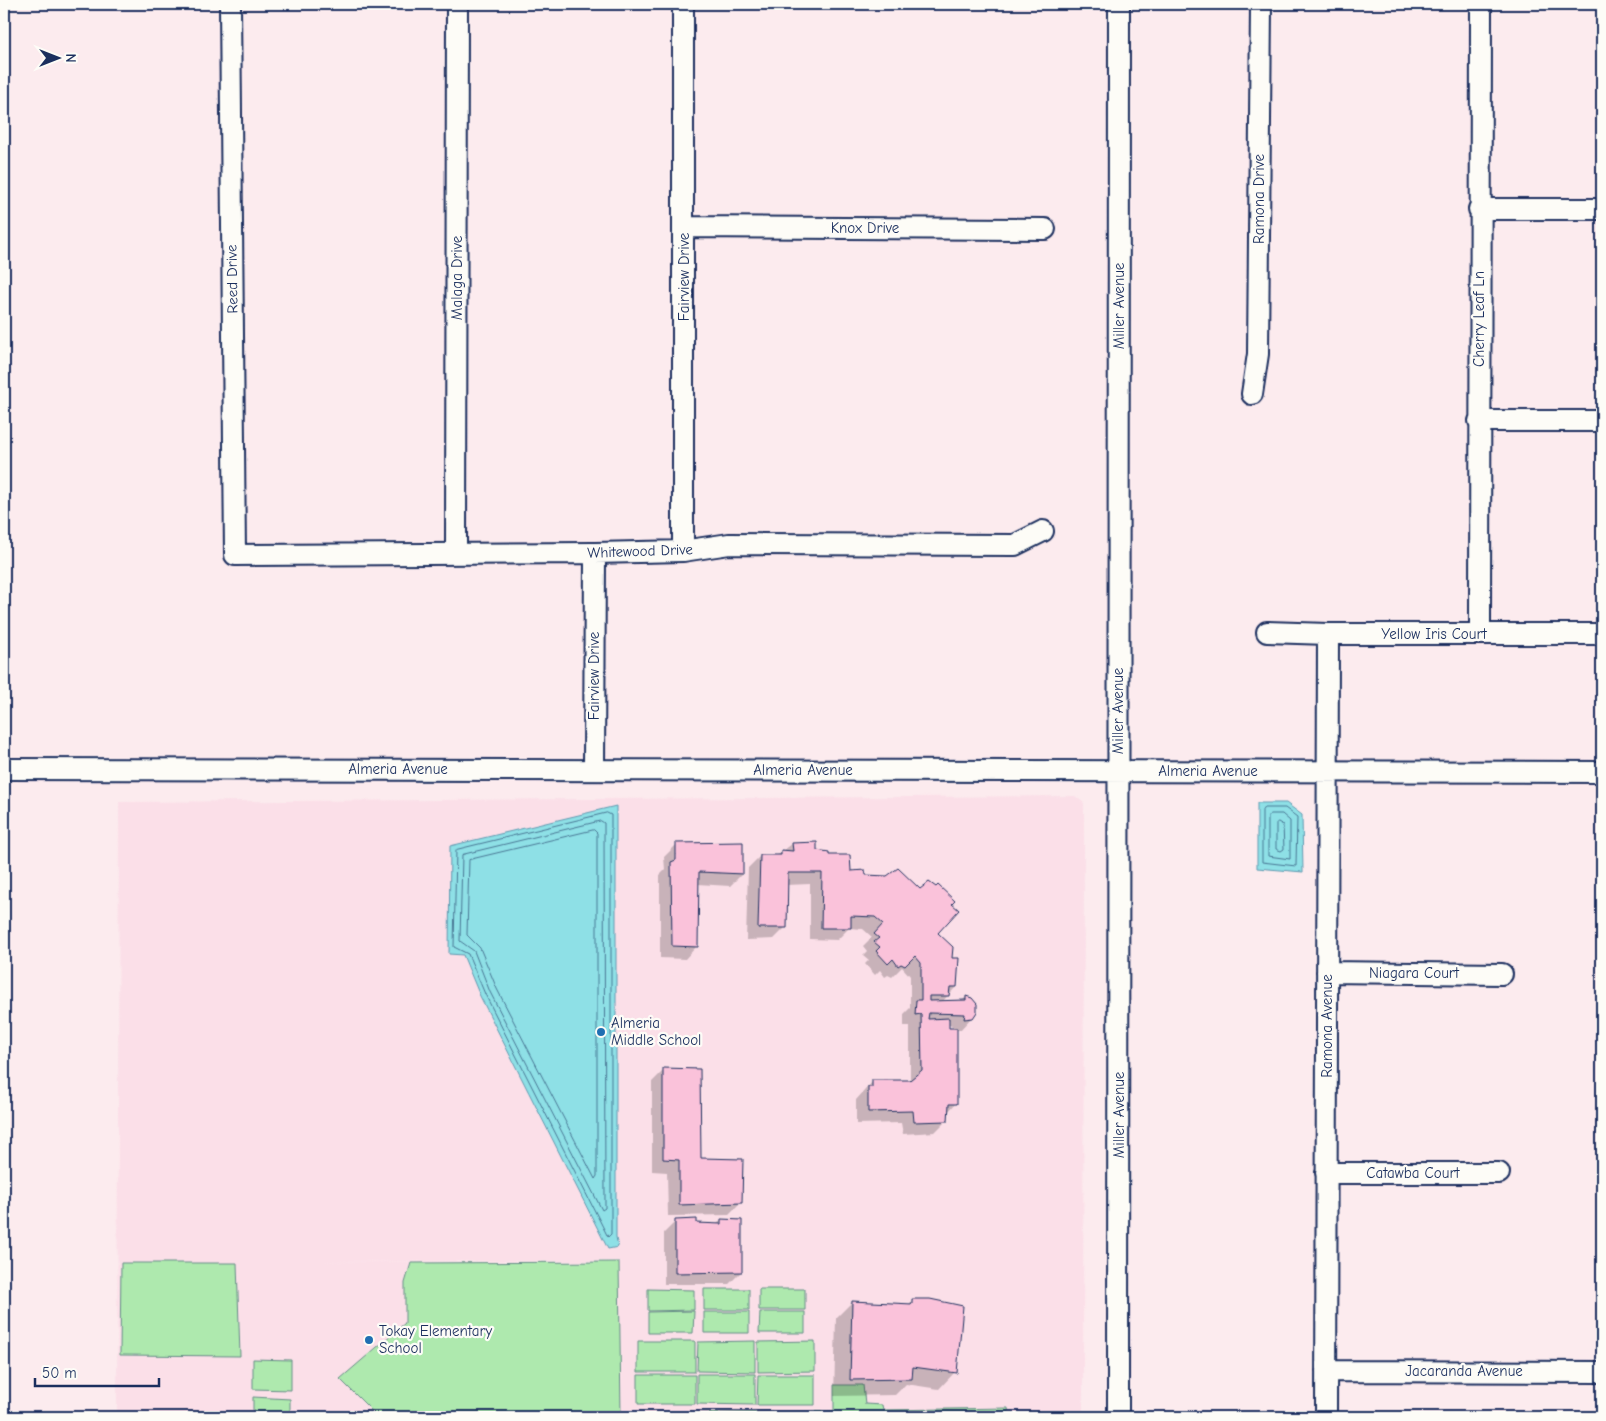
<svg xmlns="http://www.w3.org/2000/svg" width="1606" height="1421" font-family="'Comic Neue',sans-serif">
<rect width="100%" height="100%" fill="#fcebee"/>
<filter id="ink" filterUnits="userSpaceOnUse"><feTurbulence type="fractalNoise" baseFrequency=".02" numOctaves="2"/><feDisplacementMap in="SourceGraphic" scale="10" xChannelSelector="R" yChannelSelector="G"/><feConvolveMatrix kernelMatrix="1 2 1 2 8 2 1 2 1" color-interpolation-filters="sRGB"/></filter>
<g filter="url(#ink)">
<path fill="#fbdfe8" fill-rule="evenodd" d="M 1075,796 L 1084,803 L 1083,1417 L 117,1417 L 119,802 ZM 619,1261 L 620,1262 L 312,1262 L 313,1262 Z"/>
<path fill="#aee9ae" stroke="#648c86" d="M 619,1262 L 621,1417 L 378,1417 L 340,1379 L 405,1323 L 405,1283 L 411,1263 Z
M 121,1263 L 237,1263 L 240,1356 L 120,1355 Z
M 648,1289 L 694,1290 L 694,1310 L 648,1311 Z
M 704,1289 L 749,1289 L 749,1310 L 704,1310 Z
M 759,1289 L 805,1289 L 805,1310 L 759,1310 Z
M 694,1311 L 693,1333 L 648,1333 L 648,1312 Z
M 704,1312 L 749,1312 L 749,1333 L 704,1333 Z
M 760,1312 L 805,1312 L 805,1333 L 759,1333 Z
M 638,1341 L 695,1341 L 695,1372 L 638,1372 Z
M 755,1341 L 755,1372 L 697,1371 L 698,1342 Z
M 815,1341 L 815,1371 L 758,1372 L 758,1342 Z
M 253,1359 L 291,1360 L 291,1390 L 253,1389 Z
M 697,1374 L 755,1374 L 755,1405 L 697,1404 Z
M 638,1375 L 695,1375 L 695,1404 L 638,1404 Z
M 758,1375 L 815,1375 L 815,1405 L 757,1405 Z
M 834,1385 L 863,1385 L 865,1404 L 882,1405 L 883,1410 L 1008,1408 L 1009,1417 L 627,1417 L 627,1415 L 834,1411 Z
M 253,1397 L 290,1399 L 290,1417 L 253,1417 Z"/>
<path fill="#8ee0e6" stroke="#6099b0" d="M 1257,803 L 1286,803 L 1302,815 L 1303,872 L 1257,868 Z
M 616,806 L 616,1237 L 618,1247 L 608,1249 L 480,996 L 463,955 L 449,954 L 450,846 Z"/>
<path fill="#0003" fill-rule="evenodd" d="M 792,844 L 828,856 L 850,873 L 865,876 L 937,933 L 951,959 L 956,987 L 942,1002 L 962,1001 L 966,997 L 972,1017 L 960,1030 L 956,1030 L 956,1103 L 948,1112 L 947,1120 L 935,1132 L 903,1134 L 901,1123 L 856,1124 L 856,1100 L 873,1081 L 910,1082 L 910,1026 L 904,1026 L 904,1014 L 910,1008 L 910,976 L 902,967 L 892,977 L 888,975 L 885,977 L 880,970 L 875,975 L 865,964 L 869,960 L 863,955 L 867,951 L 863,946 L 872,937 L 863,929 L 849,928 L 837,940 L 810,939 L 810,884 L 786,885 L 786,927 L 774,939 L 746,940 L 748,868 L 760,856 L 776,856 ZM 948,1025 L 953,1026 L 953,1029 L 948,1030 Z
M 676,845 L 742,874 L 730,886 L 697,884 L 697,946 L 685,959 L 660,958 L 660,875 L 665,870 L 664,857 Z
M 664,1070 L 700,1159 L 741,1203 L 729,1215 L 668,1216 L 667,1172 L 652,1171 L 652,1082 Z
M 721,1220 L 741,1272 L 729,1284 L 664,1284 L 664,1233 L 676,1221 L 716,1225 Z
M 912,1301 L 955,1372 L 939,1389 L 906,1384 L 895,1395 L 834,1396 L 836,1318 L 852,1302 L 908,1305 Z"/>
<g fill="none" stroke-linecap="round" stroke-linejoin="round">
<path stroke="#497694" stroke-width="1" d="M 1264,808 L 1285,808 L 1297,817 L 1296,866 L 1262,862 L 1262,811 Z
M 607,813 L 611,815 L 611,1234 L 608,1237 L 485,994 L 468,954 L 454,947 L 456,850 Z
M 1271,814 L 1282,814 L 1290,821 L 1290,859 L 1268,856 L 1268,817 Z
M 601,821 L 604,823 L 605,1208 L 602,1210 L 490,992 L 474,951 L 460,941 L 462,855 Z
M 1278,822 L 1283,825 L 1284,849 L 1281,851 L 1276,849 L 1276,824 Z
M 594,830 L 597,833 L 597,1176 L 595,1179 L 497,989 L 480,948 L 467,935 L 469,860 Z"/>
</g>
<path fill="#fac2da" stroke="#1b2f5e" d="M 743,842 L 743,874 L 699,872 L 698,947 L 672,946 L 671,862 L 676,860 L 676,843 Z
M 817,842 L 817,850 L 829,852 L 829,855 L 850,855 L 851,871 L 865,870 L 866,875 L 887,876 L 898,868 L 920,889 L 929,882 L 936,887 L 938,885 L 955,901 L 952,904 L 959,910 L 938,933 L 953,947 L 952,958 L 959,958 L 957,987 L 950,987 L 949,996 L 929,996 L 929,1001 L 966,1000 L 966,996 L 972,998 L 977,1004 L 977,1012 L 973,1018 L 964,1019 L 965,1014 L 929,1013 L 928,1019 L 949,1018 L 949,1028 L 957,1028 L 957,1104 L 949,1104 L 948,1121 L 914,1122 L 913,1111 L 868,1112 L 868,1087 L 872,1087 L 872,1080 L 910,1080 L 922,1070 L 921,1014 L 915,1015 L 916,1000 L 921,1000 L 921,963 L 915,956 L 905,966 L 901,964 L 898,966 L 893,959 L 888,964 L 876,951 L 880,947 L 874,942 L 879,938 L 874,934 L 883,924 L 875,917 L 851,916 L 851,928 L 821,928 L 822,873 L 788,873 L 787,928 L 758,928 L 760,855 L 781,855 L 781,850 L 793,851 L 792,843 Z
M 663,1068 L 700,1069 L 701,1158 L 743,1159 L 742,1203 L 679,1205 L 679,1160 L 663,1159 Z
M 697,1219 L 697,1223 L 721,1224 L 721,1219 L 742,1220 L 742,1272 L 675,1273 L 675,1220 Z
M 912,1299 L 930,1299 L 963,1306 L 957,1373 L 913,1367 L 912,1379 L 850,1380 L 852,1301 L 912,1304 Z"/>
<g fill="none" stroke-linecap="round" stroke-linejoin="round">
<g stroke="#1b2f5e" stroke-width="24">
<path id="minor" d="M 230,4 L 235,555 L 595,553 L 683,551 L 729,544 L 1015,545 L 1043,531
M 683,4 L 683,551
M 1479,209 L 1602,209
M 684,227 L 1045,229
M 1252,394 L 1258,354 L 1261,4
M 1479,421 L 1602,421
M 456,552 L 457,4
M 1267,632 L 1328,634 L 1602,634
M 1480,634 L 1481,4
M 4,769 L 1602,772
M 594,769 L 595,553
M 1327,972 L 1502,974
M 1326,1173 L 1499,1173
M 1326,1371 L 1602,1372
M 1118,1417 L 1119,4
M 1326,1417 L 1328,634"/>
</g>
<use href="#minor" stroke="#fdfcf7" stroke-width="20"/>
</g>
</g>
<g fill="#1f6fb2" stroke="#fdfcf7" stroke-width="2">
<circle cx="601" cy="1032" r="5"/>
<circle cx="369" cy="1340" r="5"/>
</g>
<g text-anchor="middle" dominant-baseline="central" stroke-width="4.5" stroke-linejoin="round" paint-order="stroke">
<g font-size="15" fill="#1b2f5e" stroke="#fdfcf7">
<text transform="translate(1259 199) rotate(-90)">Ramona Drive</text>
<text x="865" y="228">Knox Drive</text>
<text transform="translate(684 277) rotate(-90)">Fairview Drive</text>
<text transform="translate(457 278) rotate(-90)">Malaga Drive</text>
<text transform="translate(232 279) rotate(-91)">Reed Drive</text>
<text transform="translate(1119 306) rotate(-90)">Miller Avenue</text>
<text transform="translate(1479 319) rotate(-90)">Cherry Leaf Ln</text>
<text transform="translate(640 551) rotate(-2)">Whitewood Drive</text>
<text x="1434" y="634">Yellow Iris Court</text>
<text transform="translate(594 676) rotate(-90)">Fairview Drive</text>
<text transform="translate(1118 711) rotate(-90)">Miller Avenue</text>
<text x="398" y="769">Almeria Avenue</text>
<text x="803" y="770">Almeria Avenue</text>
<text x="1208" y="771">Almeria Avenue</text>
<text x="1414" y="973">Niagara Court</text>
<text transform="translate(1327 1026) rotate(-90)">Ramona Avenue</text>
<text transform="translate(1119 1115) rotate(-90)">Miller Avenue</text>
<text x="1413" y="1173">Catawba Court</text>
<text x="1464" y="1371">Jacaranda Avenue</text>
</g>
<g font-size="15" fill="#1b2f5e" stroke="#fdfcf7" text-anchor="start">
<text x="611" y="1023">Almeria<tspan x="611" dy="17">Middle School</tspan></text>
<text x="379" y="1331">Tokay Elementary<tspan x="379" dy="17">School</tspan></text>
</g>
</g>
<rect width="1606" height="1421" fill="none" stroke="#fdfcf7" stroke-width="20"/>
<rect x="10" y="10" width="1586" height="1401" fill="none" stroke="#1b2f5e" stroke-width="2" filter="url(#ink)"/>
<g transform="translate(58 58) rotate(90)" stroke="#fdfcf7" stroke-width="4" paint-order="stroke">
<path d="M0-4L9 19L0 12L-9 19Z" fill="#1b2f5e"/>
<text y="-8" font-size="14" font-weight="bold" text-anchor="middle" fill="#1b2f5e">N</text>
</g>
<path d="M35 1378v8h124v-8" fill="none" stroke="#1b2f5e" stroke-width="2.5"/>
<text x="42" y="1378" font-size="15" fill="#1b2f5e" stroke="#fdfcf7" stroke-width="4" paint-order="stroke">50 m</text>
</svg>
